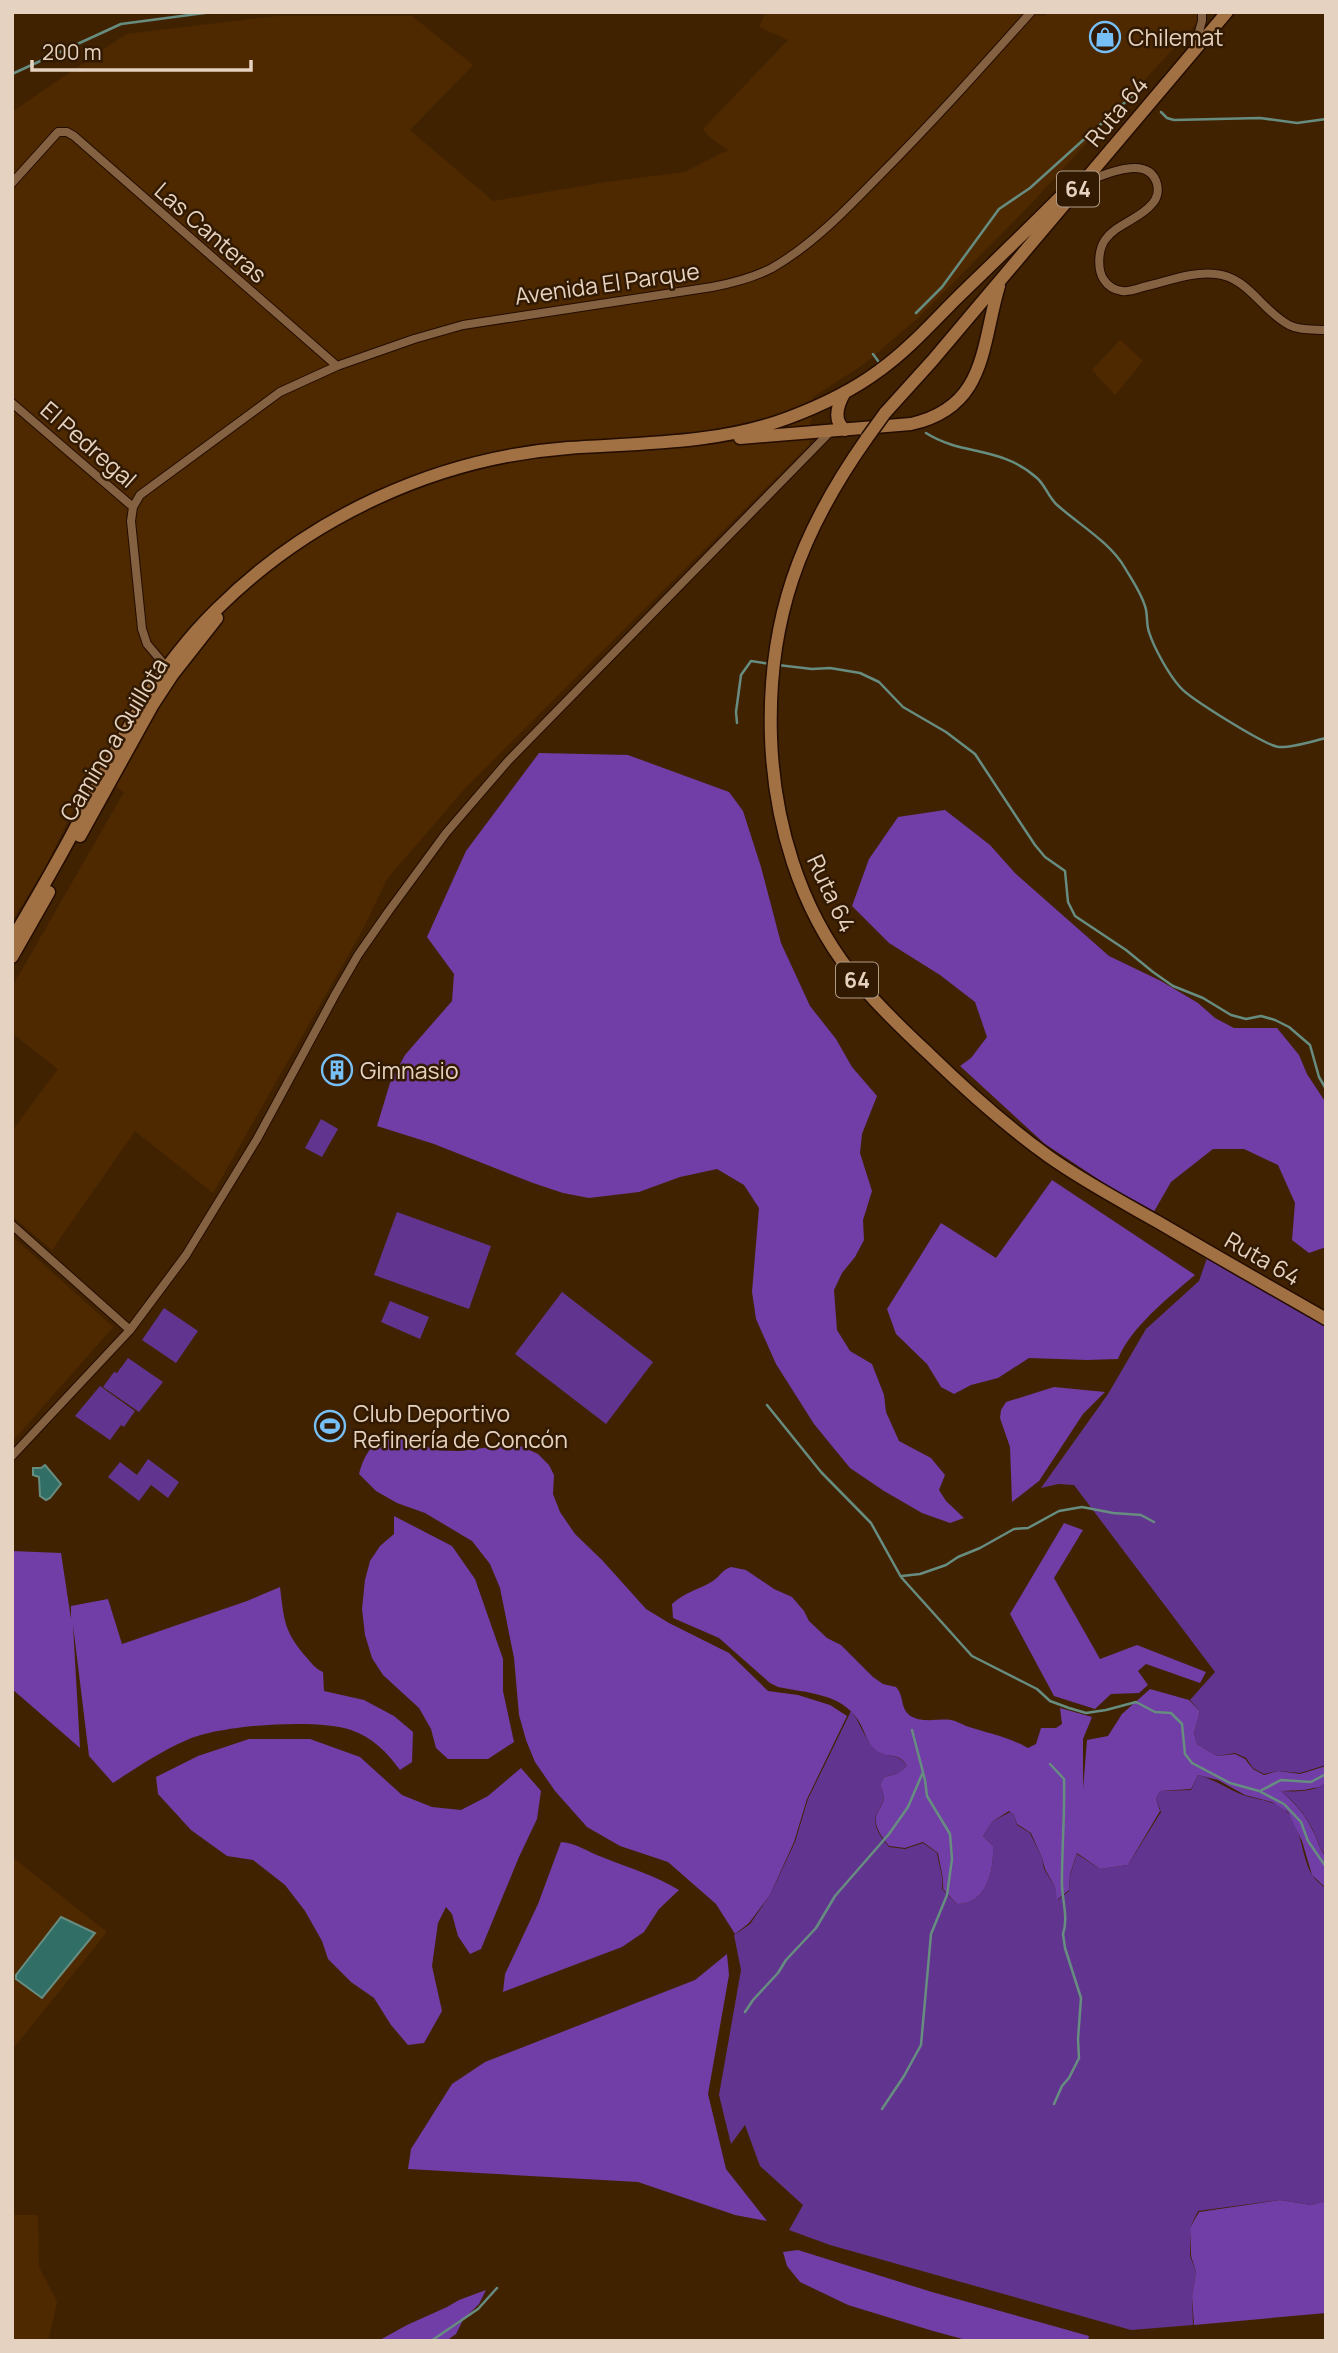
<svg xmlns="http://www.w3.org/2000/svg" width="1338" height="2353" font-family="Manrope,sans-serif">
<rect width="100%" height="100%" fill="#412200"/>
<path fill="#4e2900" d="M 766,12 L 1014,12 L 1044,16 L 1048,12 L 1207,12 L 1027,208 L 918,318 L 864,364 L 813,397 L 809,445 L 467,786 L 387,879 L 363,929 L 213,1193 L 135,1131 L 52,1250 L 12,1216 L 12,1131 L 58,1069 L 12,1033 L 12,987 L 124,792 L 92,771 L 45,868 L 12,921 L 12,112 L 126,34 L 278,16 L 412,16 L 473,65 L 410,130 L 493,201 L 606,182 L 685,172 L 728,150 L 708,136 L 703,129 L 788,40 L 759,27 Z
M 1120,340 L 1143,361 L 1115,395 L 1092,370 Z
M 12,1236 L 113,1327 L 12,1442 Z
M 12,1857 L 107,1932 L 12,2050 Z
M 12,2215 L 38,2215 L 39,2267 L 57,2302 L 49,2338 L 51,2341 L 12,2341 Z"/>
<path fill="#61358f" d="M 321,1119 L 338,1129 L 322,1157 L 305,1148 Z
M 397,1212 L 491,1246 L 469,1309 L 374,1275 Z
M 1207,1258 L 1326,1326 L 1326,1765 L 1300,1773 L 1278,1771 L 1264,1774 L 1253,1768 L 1246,1758 L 1235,1753 L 1217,1756 L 1197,1744 L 1194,1733 L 1200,1711 L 1190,1700 L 1215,1672 L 1074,1485 L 1058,1484 L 1041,1488 L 1108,1394 L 1146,1329 L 1199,1281 Z
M 562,1292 L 653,1362 L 606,1424 L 515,1354 Z
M 390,1301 L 429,1317 L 420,1339 L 381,1322 Z
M 164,1308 L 198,1331 L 176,1363 L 142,1340 Z
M 128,1358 L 163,1382 L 139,1412 L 103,1387 L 114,1372 L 117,1373 Z
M 100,1386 L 135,1411 L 124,1427 L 121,1425 L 110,1440 L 75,1416 Z
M 148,1459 L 179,1482 L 168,1498 L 151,1485 L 139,1501 L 108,1477 L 120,1462 L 137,1475 Z
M 851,1711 C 861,1723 865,1742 877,1750 C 888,1758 899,1753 907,1766 L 896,1774 L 884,1777 L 880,1786 C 895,1812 856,1809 889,1847 L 905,1849 L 923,1843 L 937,1853 C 939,1866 944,1877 942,1889 L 957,1904 C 987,1904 994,1871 993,1846 L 983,1836 L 993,1821 L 1010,1812 L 1014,1815 L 1017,1825 L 1030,1833 L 1042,1858 L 1044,1869 L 1055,1887 L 1058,1900 L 1069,1891 L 1070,1875 L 1077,1854 L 1100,1869 L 1128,1865 L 1161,1812 L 1156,1799 L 1160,1791 L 1191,1790 L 1198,1775 C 1216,1780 1227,1789 1243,1795 C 1257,1800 1277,1800 1288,1813 C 1302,1830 1301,1854 1311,1873 C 1314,1879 1321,1884 1326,1889 L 1326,2201 L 1311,2205 L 1280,2200 L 1198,2211 L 1190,2228 L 1190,2256 L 1196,2272 L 1192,2296 L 1193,2325 L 1131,2330 L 830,2245 L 789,2230 L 803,2205 L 760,2166 L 745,2125 L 731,2144 L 719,2095 L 741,1970 L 734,1935 L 750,1924 L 770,1895 L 795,1842 L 808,1799 Z
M 1326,1783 L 1326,1856 C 1319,1849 1318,1839 1313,1830 C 1305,1814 1295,1802 1281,1791 C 1296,1792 1313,1792 1326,1783 Z"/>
<path fill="#713da6" d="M 539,753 L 628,755 L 729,792 L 743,811 L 761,867 L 781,943 L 810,1006 L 836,1039 L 852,1067 L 877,1096 L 862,1134 L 860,1153 L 872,1191 L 863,1220 L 864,1240 L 855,1257 L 842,1273 L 834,1290 L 837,1330 L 850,1351 L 872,1364 L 884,1395 L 886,1412 L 899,1441 L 931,1458 L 945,1475 L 939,1490 L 946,1501 L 964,1518 L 950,1523 L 922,1513 L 884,1491 L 850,1468 L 814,1424 L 776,1364 L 756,1319 L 752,1292 L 759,1208 L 744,1185 L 717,1169 L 680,1177 L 639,1192 L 589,1198 L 563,1193 L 533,1183 L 434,1144 L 377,1126 L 390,1083 L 405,1055 L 452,1001 L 454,974 L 427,937 L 466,851 Z
M 945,810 L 990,845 L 1015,873 L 1109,956 L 1161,981 L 1198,1003 L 1215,1018 L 1234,1028 L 1277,1028 L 1299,1055 L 1307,1074 L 1326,1103 L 1326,1247 L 1309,1253 L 1292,1240 L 1295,1203 L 1278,1165 L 1244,1149 L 1213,1149 L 1171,1182 L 1152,1215 L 1045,1144 L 960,1066 L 971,1058 L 987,1037 L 975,1002 L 940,975 L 889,943 L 852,906 L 869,859 L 898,817 Z
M 1052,1180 L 1195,1275 C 1169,1297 1131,1327 1118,1359 L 1087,1360 L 1029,1358 L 998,1378 L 971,1385 L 954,1394 L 941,1387 L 927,1364 L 896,1334 L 887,1309 L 941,1223 L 996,1258 Z
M 1054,1387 L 1105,1392 L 1083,1414 L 1039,1481 L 1012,1502 L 1010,1447 L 1000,1418 L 1001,1410 L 1006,1402 Z
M 409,1435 L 433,1450 L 458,1451 L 516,1444 L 538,1454 L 549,1465 L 554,1475 L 553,1494 L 560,1512 L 575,1534 L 602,1560 L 646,1609 L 669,1623 L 729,1653 L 768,1691 L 798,1695 L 830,1705 L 847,1716 L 807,1799 L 794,1842 L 770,1895 L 749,1923 L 735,1934 L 716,1904 L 668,1862 L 620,1846 L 587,1827 L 555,1791 L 535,1762 L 526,1740 L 519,1715 L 514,1658 L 500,1588 L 490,1564 L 472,1541 L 425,1513 L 397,1503 L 376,1491 L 359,1474 C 368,1442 379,1439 409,1435 Z
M 394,1516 L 452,1546 L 475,1579 L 503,1659 L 503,1691 L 514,1742 L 488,1759 L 448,1759 L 436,1748 L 431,1729 L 419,1708 L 383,1675 L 372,1658 L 365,1635 L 362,1609 L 365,1580 L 370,1561 L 380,1546 L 394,1534 Z
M 1064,1523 L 1083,1530 L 1054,1578 L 1100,1659 L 1137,1645 L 1206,1672 L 1200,1683 L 1146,1664 L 1138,1671 L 1148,1685 L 1139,1693 L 1111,1694 L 1095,1709 L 1054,1696 L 1010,1614 Z
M 12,1551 L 61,1553 L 71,1619 L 71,1606 L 108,1599 L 122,1644 L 247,1601 L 280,1587 C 284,1620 284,1632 307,1658 C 312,1664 316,1669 323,1672 L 324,1691 L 364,1700 L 394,1716 L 413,1732 L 412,1762 L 400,1770 C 387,1752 372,1737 351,1730 C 317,1718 220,1725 187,1740 C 161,1751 136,1768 113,1783 L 89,1756 L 73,1625 L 80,1748 L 12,1689 Z
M 731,1567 L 746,1570 L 774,1589 L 792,1597 L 804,1611 L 809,1621 L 827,1638 L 841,1645 L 873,1677 L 883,1684 L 896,1687 C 904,1695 900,1707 909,1715 C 922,1724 937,1718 951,1720 C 957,1721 961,1724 966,1726 C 987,1733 1009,1737 1028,1748 L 1036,1744 L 1041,1728 L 1056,1728 L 1062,1724 L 1060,1708 L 1092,1717 L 1083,1739 L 1083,1789 L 1087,1740 L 1108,1736 L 1122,1714 L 1150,1689 L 1189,1700 L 1200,1711 L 1194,1733 L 1197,1744 L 1217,1756 L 1235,1754 L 1245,1759 L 1253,1769 L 1264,1775 L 1278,1771 L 1300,1774 L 1326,1766 L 1326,1783 L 1319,1787 L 1304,1790 L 1281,1791 C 1295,1803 1305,1814 1313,1831 C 1318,1840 1319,1849 1326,1857 L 1326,1888 L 1312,1875 L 1302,1841 L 1288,1812 L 1272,1802 L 1245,1795 L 1218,1780 L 1198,1775 L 1191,1789 L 1160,1791 L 1156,1799 L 1160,1811 L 1128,1865 L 1100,1869 L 1077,1853 L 1070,1874 L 1069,1890 L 1057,1900 L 1055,1887 L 1045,1869 L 1042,1858 L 1031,1833 L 1017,1824 L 1014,1815 L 1009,1811 L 993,1821 L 983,1836 L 993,1846 C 994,1871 987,1904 957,1904 L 943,1889 C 944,1877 940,1866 938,1853 L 923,1842 L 905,1848 L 889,1846 C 857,1808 895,1812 880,1786 L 884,1777 L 896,1774 L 907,1766 C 900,1753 891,1758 879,1752 C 867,1746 865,1730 858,1720 C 841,1693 806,1693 778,1687 L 770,1683 L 719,1638 L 673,1618 L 672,1604 C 686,1591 699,1590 713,1581 C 720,1576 722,1570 731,1567 Z
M 249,1739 L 310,1739 L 360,1757 L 402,1795 L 432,1807 L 461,1810 L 488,1796 L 521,1768 L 541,1791 L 537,1819 L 519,1857 L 481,1949 L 470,1954 L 458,1936 L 452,1914 L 446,1907 L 438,1923 L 432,1966 L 442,2011 L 424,2043 L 408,2045 L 391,2025 L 374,1998 L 351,1982 L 328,1959 L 322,1941 L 305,1911 L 285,1885 L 253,1860 L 227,1856 L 191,1830 L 158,1794 L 156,1777 L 198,1756 Z
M 561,1842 C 576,1843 588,1852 602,1857 C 629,1868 654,1875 679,1890 L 659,1909 L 644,1932 L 622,1947 L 503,1992 L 505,1974 L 538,1904 Z
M 727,1954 L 729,1975 L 708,2094 L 726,2169 L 767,2221 L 735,2215 L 638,2182 L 408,2169 L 411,2149 L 452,2084 L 485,2062 L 695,1980 Z
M 1280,2200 L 1311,2205 L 1326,2201 L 1326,2313 L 1194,2325 L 1192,2296 L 1196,2272 L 1191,2256 L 1190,2228 L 1199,2212 Z
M 798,2250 L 932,2292 L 1089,2336 L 1088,2341 L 970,2341 L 933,2331 L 848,2305 L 800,2282 L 787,2266 L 783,2252 Z
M 486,2290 L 479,2304 L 463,2320 L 456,2334 L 446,2341 L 378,2341 L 407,2325 L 447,2307 L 459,2300 Z"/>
<path fill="#316f66" stroke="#678d81" stroke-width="2" d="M 45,1465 L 61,1484 L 50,1498 L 46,1500 L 40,1496 L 39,1477 L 33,1475 L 33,1468 L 41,1468 Z
M 61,1917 L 95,1933 L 42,1998 L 16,1979 L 16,1975 Z"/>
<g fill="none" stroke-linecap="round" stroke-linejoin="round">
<path stroke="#678d81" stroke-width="2.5" d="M 12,74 L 121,24 L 212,12
M 1161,112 L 1167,118 L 1174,120 L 1260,118 L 1297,123 L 1326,119
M 916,313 L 942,287 L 999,209 L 1030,188 L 1132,96 L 1137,94
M 873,354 L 881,365
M 926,433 C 962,456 1002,446 1037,478 C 1045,485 1048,496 1056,504 C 1078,524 1110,542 1125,568 C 1132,580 1141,593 1145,606 C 1148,614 1146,624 1149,632 C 1154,648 1169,675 1180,687 C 1189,698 1266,746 1279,747 C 1292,748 1313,741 1326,738
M 778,665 L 812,669 L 830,668 L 860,673 L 879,682 L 903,707 L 946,732 L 975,754 L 1035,845 L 1045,857 L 1065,871 L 1068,902 L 1075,916 L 1126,950 L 1153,972 L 1173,986 L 1203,998 L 1231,1015 L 1246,1019 L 1261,1016 L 1275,1020 L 1289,1027 L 1310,1045 L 1319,1077 L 1326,1089
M 737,723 L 736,712 L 741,675 L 751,661 L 771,664
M 767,1405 L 821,1472 L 871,1523 L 901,1577 L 972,1656 L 1037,1689 L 1050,1701 L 1069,1708 L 1086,1713 L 1106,1710 L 1136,1702 L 1155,1712 L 1171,1713 L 1182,1724 L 1185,1754 L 1192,1763 L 1230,1783 L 1259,1791 L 1284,1804 L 1301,1822 L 1308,1841 L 1326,1867
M 902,1576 L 920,1574 L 946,1565 L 958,1557 L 980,1548 L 1014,1529 L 1028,1528 L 1059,1511 L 1082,1507 L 1113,1513 L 1141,1515 L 1154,1522
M 1050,1764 L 1064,1779 C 1065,1812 1062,1845 1062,1879 C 1061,1898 1069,1916 1063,1934 L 1065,1948 L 1081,1998 L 1078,2039 L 1079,2058 L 1069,2078 L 1062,2086 L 1054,2104
M 1260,1791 L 1281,1780 L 1311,1782 L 1326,1774
M 745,2012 L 753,2000 L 778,1973 L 786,1960 L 816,1928 L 835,1896 L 889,1834 L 908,1807 L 923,1772
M 882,2109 L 904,2076 L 921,2045 L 931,1934 L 947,1895 L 952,1859 L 950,1834 L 927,1796 L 925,1780 L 912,1730
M 431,2341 L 478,2309 L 497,2288"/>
<g stroke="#230c00" stroke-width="10">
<path id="minor" d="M 1198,35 L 1202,21 L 1202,12
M 1087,181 C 1106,174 1149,154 1157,184 C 1159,191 1157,199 1152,204 C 1140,219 1116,224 1105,240 C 1098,250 1097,270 1104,280 C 1108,286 1115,290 1122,291 C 1129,292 1137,289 1143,287 C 1166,282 1192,271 1216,274 C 1248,277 1262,311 1289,325 C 1300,331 1314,329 1326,330
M 12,183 L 58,132 L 67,132 L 74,136 L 337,366
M 12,403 L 133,507
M 169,670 L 147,644 L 142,629 L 131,521 L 133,507 L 140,495 L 280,392 L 337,366 L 414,339 L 463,325 L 712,287 C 733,283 753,278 772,268 C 812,245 846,210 878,177 C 931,124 981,68 1031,12
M 12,1225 L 130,1330
M 12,1456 L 130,1330 L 186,1255 L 257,1139 L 336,993 L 358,955 L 388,912 L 446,833 L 508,761 L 830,432"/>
</g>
<g stroke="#230c00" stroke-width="15">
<path id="primary" d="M 885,413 L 932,361 L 1227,12
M 845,430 C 832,420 838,404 845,392
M 740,438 L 911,424 C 987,407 981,346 999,286
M 867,438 C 800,533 767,620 771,738 C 774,821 799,907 851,973 C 874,1002 901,1028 928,1053 C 966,1090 1005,1125 1048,1156 C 1083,1181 1121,1201 1158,1222 C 1214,1255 1270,1287 1326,1319
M 80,836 L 152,706 L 173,674 L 217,618
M 12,940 C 35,900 59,860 80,819 C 120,742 153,672 216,610 C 309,517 436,458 568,448 C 641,443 719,444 788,418 C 820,406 852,391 880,370 C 908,350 932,323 956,299 C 996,260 1036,222 1075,182
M 12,957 L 49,892"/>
</g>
<use href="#minor" stroke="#846140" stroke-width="8"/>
<use href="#primary" stroke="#a17144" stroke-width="12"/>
<g stroke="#230c00" stroke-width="15" stroke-linecap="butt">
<path id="primary-bridge" d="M 867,438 L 885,413"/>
</g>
<use href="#primary-bridge" stroke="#a17144" stroke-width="12"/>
</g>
<defs>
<g id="shop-ring" transform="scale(1.575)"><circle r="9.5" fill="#321a02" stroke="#77bff7" stroke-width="1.5"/><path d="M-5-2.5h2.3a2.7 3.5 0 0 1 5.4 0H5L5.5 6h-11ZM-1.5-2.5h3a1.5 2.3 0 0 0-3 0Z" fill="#77bff7"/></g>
<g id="building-ring" transform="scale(1.575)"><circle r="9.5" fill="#321a02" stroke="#77bff7" stroke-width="1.5"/><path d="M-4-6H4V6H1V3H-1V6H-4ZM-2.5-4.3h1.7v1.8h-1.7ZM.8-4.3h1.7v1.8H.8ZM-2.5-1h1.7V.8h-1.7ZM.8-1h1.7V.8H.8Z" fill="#77bff7"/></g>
<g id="stadium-ring" transform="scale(1.575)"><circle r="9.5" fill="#321a02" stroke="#77bff7" stroke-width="1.5"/><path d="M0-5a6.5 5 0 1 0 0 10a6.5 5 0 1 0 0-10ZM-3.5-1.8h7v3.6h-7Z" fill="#77bff7"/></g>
</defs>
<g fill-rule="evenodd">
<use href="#shop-ring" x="1105" y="37"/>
<use href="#building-ring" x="337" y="1070"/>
<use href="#stadium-ring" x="330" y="1426"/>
</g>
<g text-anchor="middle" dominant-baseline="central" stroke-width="5" stroke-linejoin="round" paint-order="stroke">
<g fill="#321a02" stroke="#b09b87" stroke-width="2">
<rect x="1057" y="171.5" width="42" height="35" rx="5"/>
<rect x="836" y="962.5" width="42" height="35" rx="5"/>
</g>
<g font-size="21" font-weight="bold" fill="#e6d2c0">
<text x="1078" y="189">64</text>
<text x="857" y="980">64</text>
</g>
<g font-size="23" fill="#e6d2c0" stroke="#321a02" text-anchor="start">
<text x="1128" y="37">Chilemat</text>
<text x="360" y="1070">Gimnasio</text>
<text x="353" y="1413">Club Deportivo<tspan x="353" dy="26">Refinería de Concón</tspan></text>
</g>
<g font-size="23" fill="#e6d2c0" stroke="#321a02">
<text transform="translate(1116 111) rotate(-50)">Ruta 64</text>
<text transform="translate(211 232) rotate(41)">Las Canteras</text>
<text transform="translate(607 283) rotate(-8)">Avenida El Parque</text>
<text transform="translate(89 444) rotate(41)">El Pedregal</text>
<text transform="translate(113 739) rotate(-59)">Camino a Quillota</text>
<text transform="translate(832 893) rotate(65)">Ruta 64</text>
<text transform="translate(1263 1258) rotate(30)">Ruta 64</text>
</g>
</g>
<rect width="1338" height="2353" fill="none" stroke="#e6d2c0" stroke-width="28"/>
<path d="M32 60v10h219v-10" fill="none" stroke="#e6d2c0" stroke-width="3.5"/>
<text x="42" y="60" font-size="21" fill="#e6d2c0" stroke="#321a02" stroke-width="5" paint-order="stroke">200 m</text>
</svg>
